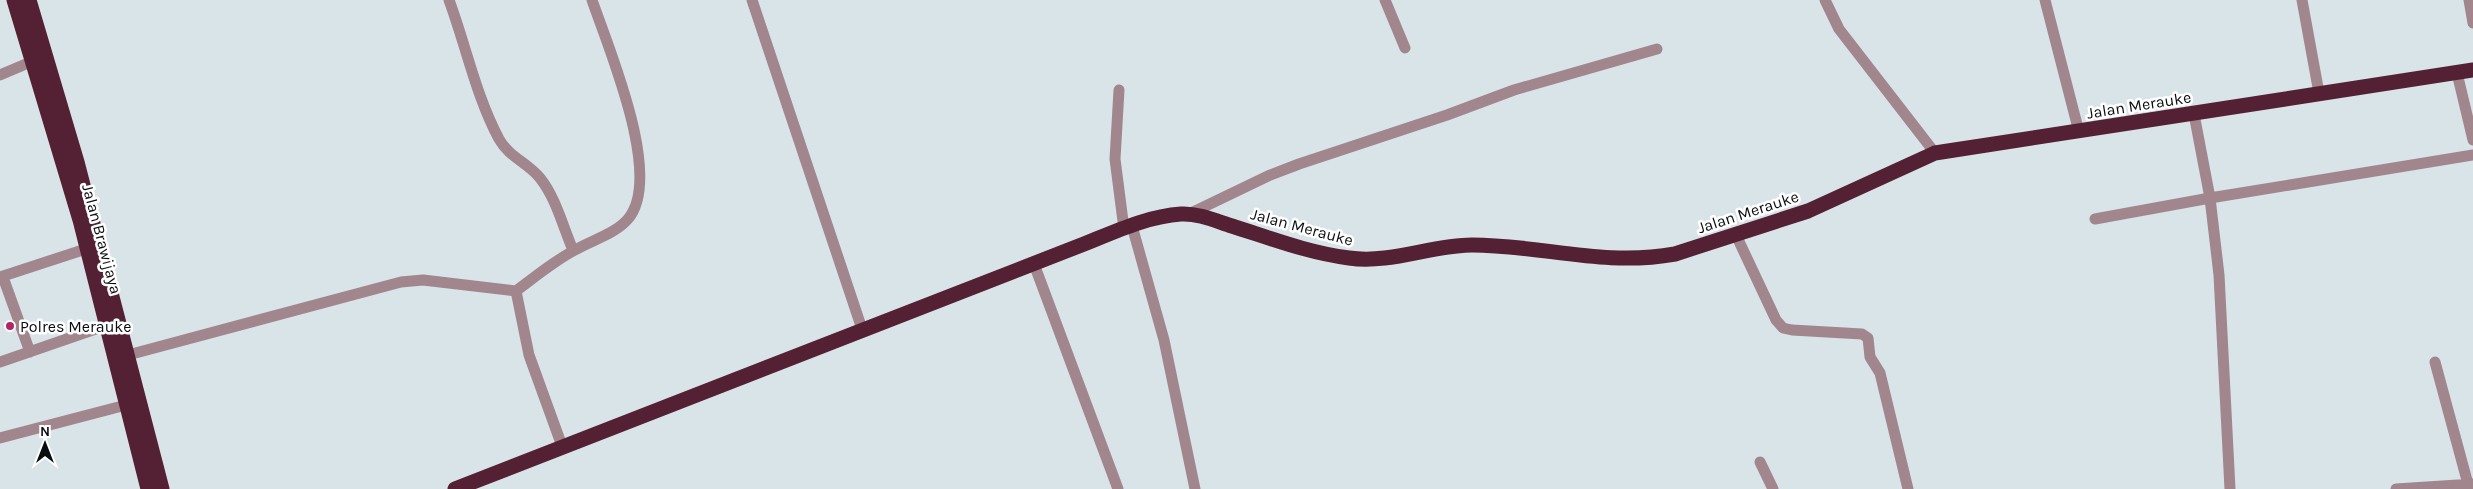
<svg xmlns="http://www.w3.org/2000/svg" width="2473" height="489" font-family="Karla,sans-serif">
<rect width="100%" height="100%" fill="#d9e4e8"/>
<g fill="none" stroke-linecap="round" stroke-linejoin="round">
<path stroke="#a2868e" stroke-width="11" d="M 449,0 C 466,46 476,96 499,139 C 509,157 528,163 540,178 C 556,198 563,227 573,250
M 752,0 L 862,329
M 1385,0 L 1405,48
M 1825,0 L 1839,29 L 1935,153
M 2045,0 L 2079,132
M 2302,0 L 2319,93
M 2469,0 L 2473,23
M 2457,73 L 2473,140
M 0,75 L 33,61
M 1119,90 L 1115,159 L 1124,229
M 2194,114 L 2210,198 L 2219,275 L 2230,489
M 1187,215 L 1268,176 L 1299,164 L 1447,115 L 1514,90 L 1657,49
M 2095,219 L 2210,198 L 2473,155
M 1132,226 L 1164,340 L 1195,489
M 1736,235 L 1776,320 L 1783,328 L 1792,330 L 1862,334 L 1868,338 L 1870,357 L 1880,373 L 1908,489
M 1034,264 L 1118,489
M 0,277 L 95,246
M 3,277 L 30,352
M 516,291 L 529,355 L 562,446
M 128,355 L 401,282 L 423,280 L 516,291 C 535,277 554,261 575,250 C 592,240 615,234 628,219 C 664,177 608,47 592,0
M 0,362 L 113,323
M 2435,362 L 2468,484
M 0,438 L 126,405
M 1760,462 L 1773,489
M 2396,489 L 2473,484"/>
<path stroke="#542134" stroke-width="15" d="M 14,0 L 80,220 L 148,489
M 29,0 L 77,162 L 162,489
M 455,489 L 1084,244 C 1114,232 1148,216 1181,214 C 1198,213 1216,221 1232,226 C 1270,238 1309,253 1349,258 C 1391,264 1431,245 1472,245 C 1543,245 1602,267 1675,254 L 1808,211 L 1935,153 L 2473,70"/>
</g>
<circle fill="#b12766" stroke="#fff" stroke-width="2" cx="10" cy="326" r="5"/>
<g text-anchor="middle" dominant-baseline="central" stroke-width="5" stroke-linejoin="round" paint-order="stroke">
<g font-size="16" fill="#0a0d0f" stroke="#fff">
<text transform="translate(2139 105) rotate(-9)">Jalan Merauke</text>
<text transform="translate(1748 212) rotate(-18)">Jalan Merauke</text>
<text transform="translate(1302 227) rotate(15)">Jalan Merauke</text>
<text transform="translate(102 239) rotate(75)">Jalan Brawijaya</text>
</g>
<g font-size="16" fill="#0a0d0f" stroke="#fff" text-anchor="start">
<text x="20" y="326">Polres Merauke</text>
</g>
</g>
<g transform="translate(45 444)" stroke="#ffffff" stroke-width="4" paint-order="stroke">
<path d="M0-4L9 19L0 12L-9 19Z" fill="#0a0d0f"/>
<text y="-8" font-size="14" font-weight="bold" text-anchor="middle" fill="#0a0d0f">N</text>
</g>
</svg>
